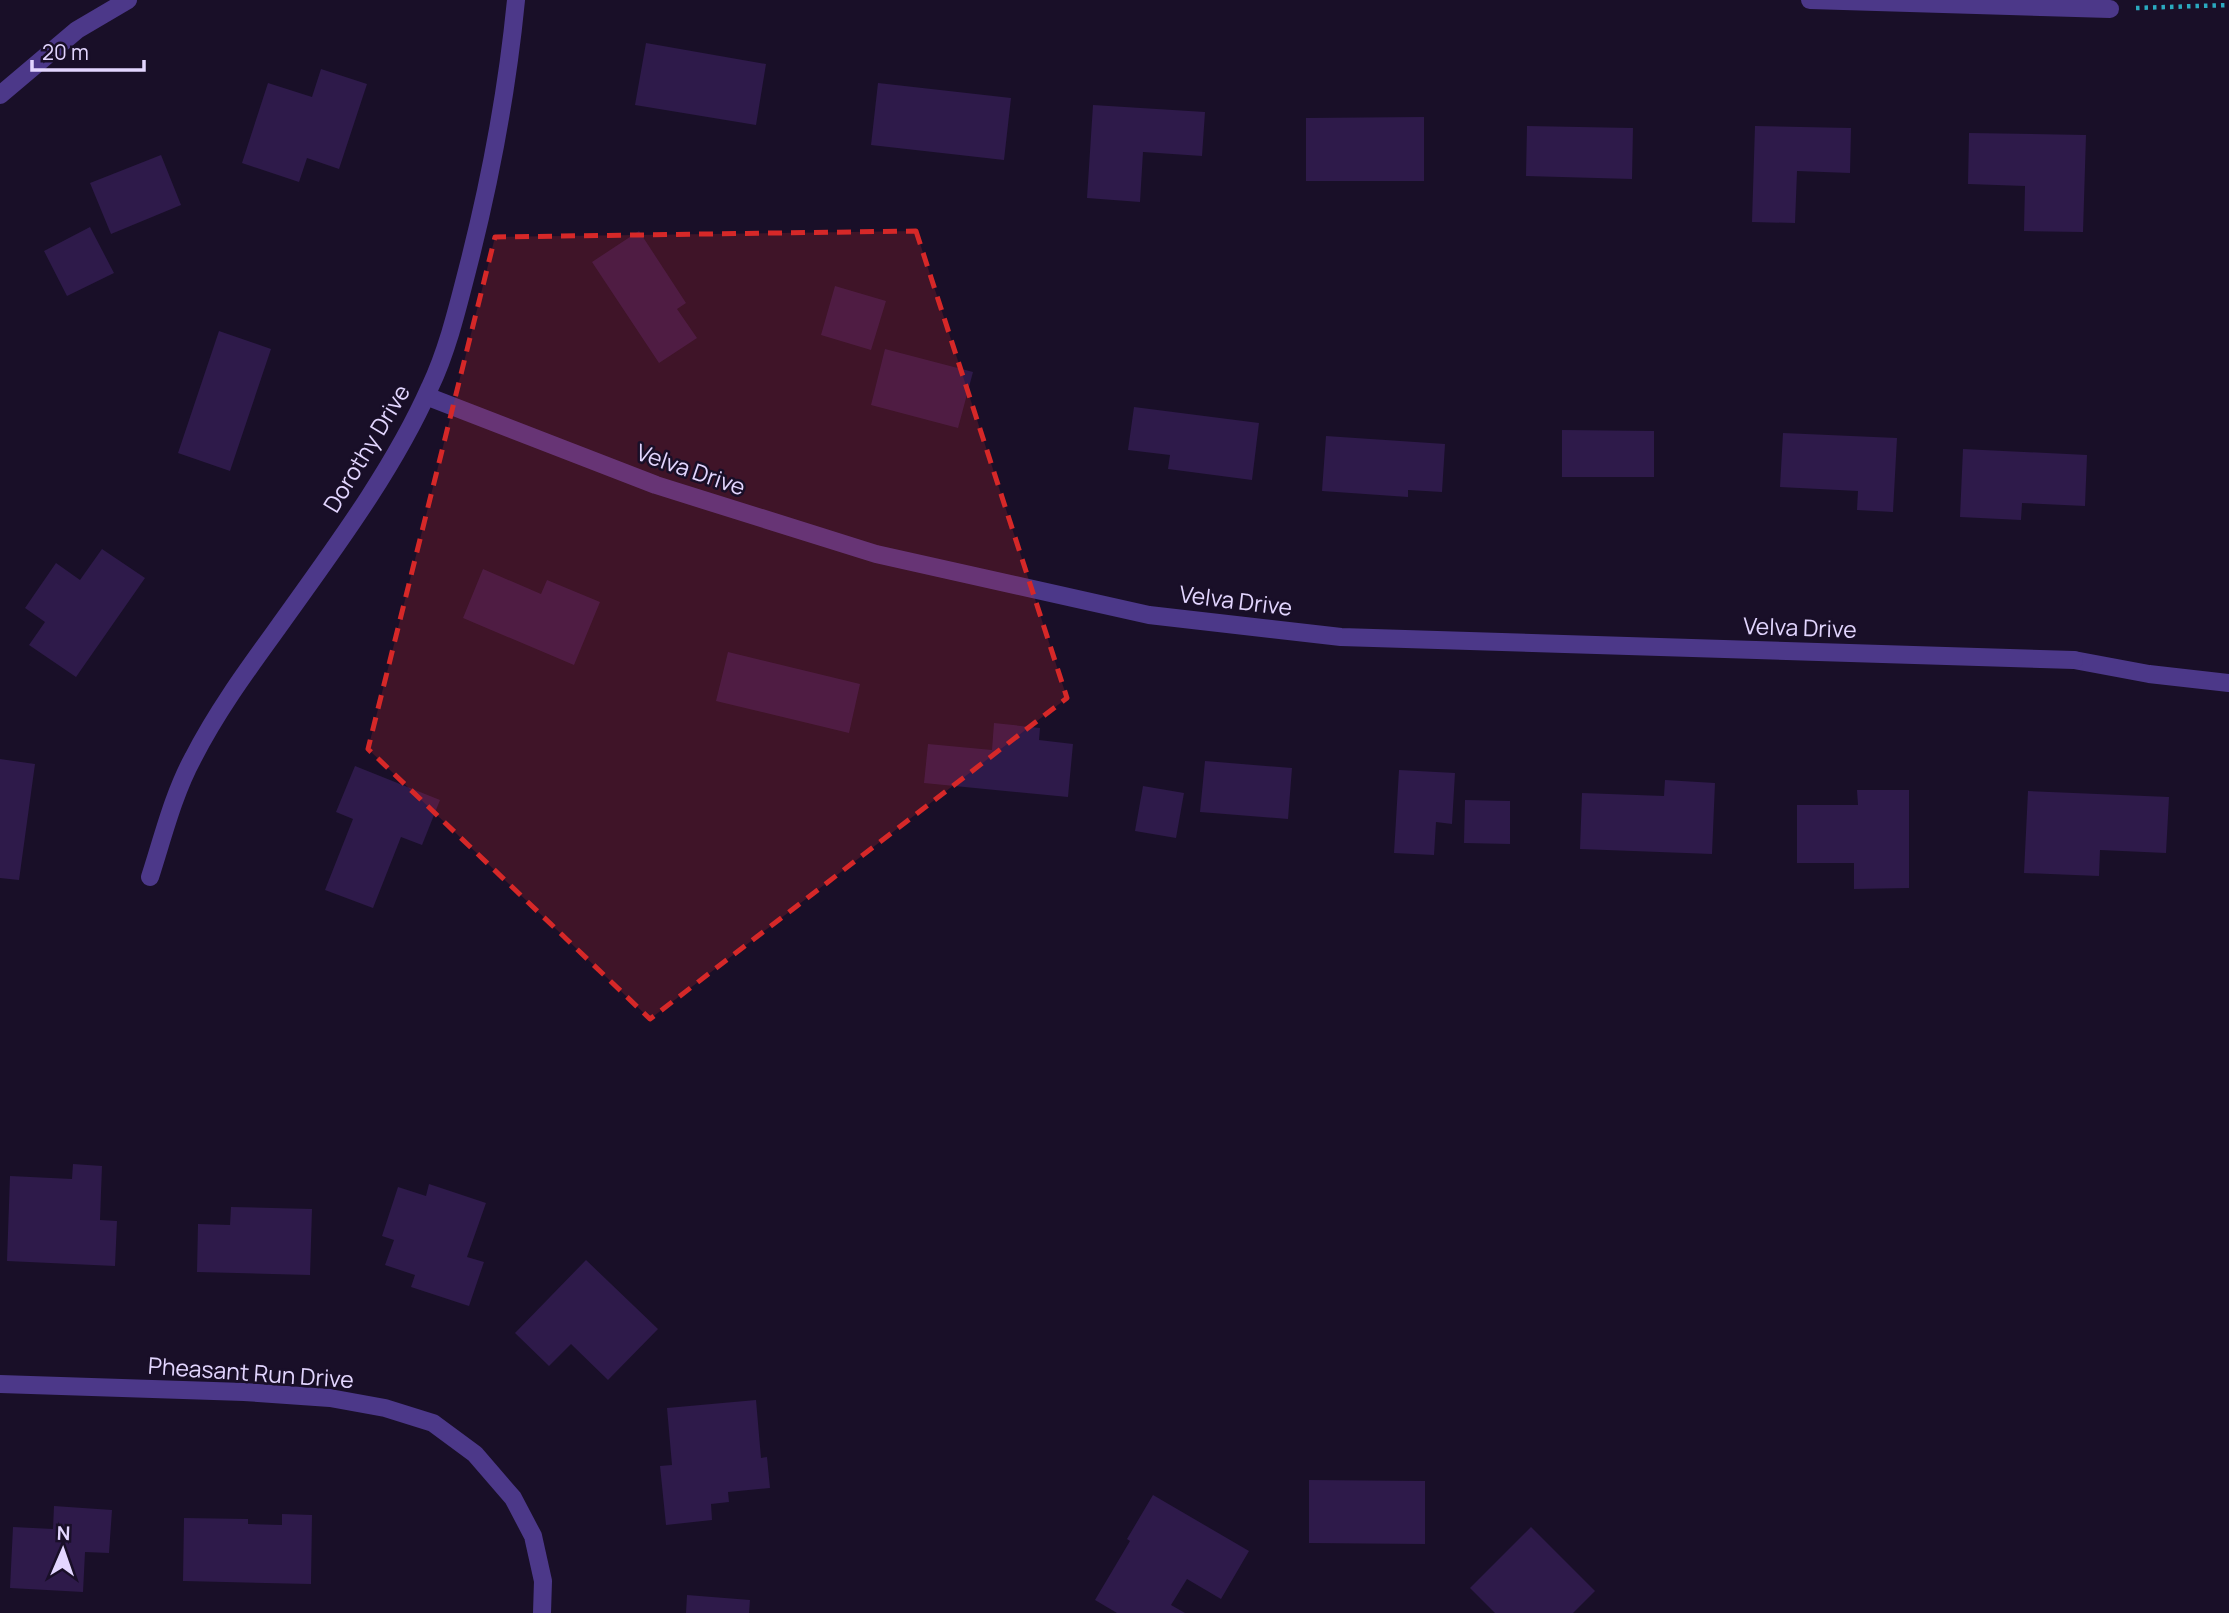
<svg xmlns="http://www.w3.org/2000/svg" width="2229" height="1613" font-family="Manrope,sans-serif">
<rect width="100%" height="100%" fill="#190f28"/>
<path fill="#2e1a4a" d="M 646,43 L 766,64 L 756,125 L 635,105 Z
M 321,69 L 367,84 L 339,169 L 307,158 L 299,182 L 242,163 L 268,83 L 312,97 Z
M 878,83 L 1011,98 L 1004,160 L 871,145 Z
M 1093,105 L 1205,112 L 1202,156 L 1143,152 L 1140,202 L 1087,198 Z
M 1424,117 L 1424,181 L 1306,181 L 1306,118 Z
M 1527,126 L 1633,128 L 1632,179 L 1526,176 Z
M 1755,126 L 1851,128 L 1850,173 L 1797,171 L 1795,223 L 1752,222 Z
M 1969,133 L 2086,135 L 2083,232 L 2024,231 L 2025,186 L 1968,184 Z
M 161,155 L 181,205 L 111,234 L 90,183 Z
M 90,227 L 114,273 L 67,296 L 44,251 Z
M 639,231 L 686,303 L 677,309 L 697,338 L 659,363 L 592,262 Z
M 835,286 L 886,301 L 871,350 L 821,335 Z
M 219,331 L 271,349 L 230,471 L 178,453 Z
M 885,349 L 973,372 L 958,428 L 871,405 Z
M 1134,407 L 1259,423 L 1252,480 L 1168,469 L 1170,455 L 1128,450 Z
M 1562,430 L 1654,431 L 1654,477 L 1562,477 Z
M 1783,433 L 1897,438 L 1893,512 L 1857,510 L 1858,491 L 1780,487 Z
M 1326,436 L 1445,444 L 1442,492 L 1408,490 L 1408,497 L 1322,491 Z
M 1963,449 L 2087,455 L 2085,506 L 2022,503 L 2021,520 L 1960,517 Z
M 102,549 L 145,578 L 76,677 L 29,645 L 45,622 L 25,608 L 56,563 L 80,580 Z
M 483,569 L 541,594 L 547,580 L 600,602 L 574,665 L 463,618 Z
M 728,652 L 860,684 L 849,733 L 716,701 Z
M 994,723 L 1040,728 L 1039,740 L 1073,744 L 1068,797 L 924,783 L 928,744 L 992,750 Z
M 0,759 L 35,764 L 19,880 L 0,878 Z
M 1205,761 L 1292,768 L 1288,819 L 1200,812 Z
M 355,766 L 440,800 L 422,845 L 401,837 L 373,908 L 325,890 L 353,819 L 336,812 Z
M 1399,770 L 1455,773 L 1452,824 L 1436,822 L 1434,855 L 1394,853 Z
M 1665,780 L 1715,783 L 1712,854 L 1580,849 L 1582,793 L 1664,796 Z
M 1143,786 L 1184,793 L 1176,838 L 1135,831 Z
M 1857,790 L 1909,790 L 1909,888 L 1854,889 L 1854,863 L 1797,863 L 1797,805 L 1858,805 Z
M 2028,791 L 2169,797 L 2166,853 L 2100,850 L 2099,876 L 2024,873 Z
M 1465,800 L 1510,801 L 1510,844 L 1464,843 Z
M 73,1164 L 102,1166 L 100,1220 L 117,1221 L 115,1266 L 7,1261 L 10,1176 L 72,1179 Z
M 429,1184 L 486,1203 L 467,1257 L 484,1262 L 469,1306 L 411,1287 L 415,1275 L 385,1265 L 394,1240 L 382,1236 L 398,1187 L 426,1196 Z
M 231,1207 L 312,1209 L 310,1275 L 197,1272 L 198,1224 L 230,1225 Z
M 586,1260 L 658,1329 L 608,1380 L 571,1344 L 549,1366 L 515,1333 Z
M 756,1400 L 761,1458 L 767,1457 L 770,1488 L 728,1492 L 729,1502 L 711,1504 L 712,1520 L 666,1525 L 660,1466 L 672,1465 L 667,1408 Z
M 1309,1480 L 1425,1481 L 1425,1544 L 1309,1543 Z
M 1153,1495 L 1249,1551 L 1221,1599 L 1187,1579 L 1171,1605 L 1185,1613 L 1117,1613 L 1095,1600 L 1130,1541 L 1127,1539 Z
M 54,1506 L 112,1510 L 109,1553 L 85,1552 L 83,1592 L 10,1588 L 13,1527 L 53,1529 Z
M 282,1514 L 312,1515 L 311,1584 L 183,1581 L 184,1518 L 248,1519 L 248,1524 L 282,1525 Z
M 1531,1527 L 1595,1591 L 1573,1613 L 1495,1613 L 1470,1588 Z
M 687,1595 L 750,1600 L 749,1613 L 686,1613 Z"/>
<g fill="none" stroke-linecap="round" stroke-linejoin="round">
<path stroke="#2aa9bf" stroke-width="4.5" stroke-dasharray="3.5 5" stroke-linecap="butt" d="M 2136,8 L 2229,5"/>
<path stroke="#4c3889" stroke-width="18" d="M 2074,660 L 2149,674 L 2229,683"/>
<path stroke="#4c3889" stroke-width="18" d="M 1810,0 L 2110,9
M 0,95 L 77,30 L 128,0
M 426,396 L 656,485 L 876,554 L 1149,615 L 1341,637 L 2074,660
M 150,877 C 163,837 173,795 193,758 C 216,713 245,673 274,633 C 328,557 392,473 430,387 C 447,351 457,310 467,271 C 490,182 507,92 516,0
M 0,1384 L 244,1392 L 330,1398 L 385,1408 L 433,1423 L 475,1454 L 513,1498 L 533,1536 L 543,1581 L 542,1613"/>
</g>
<path fill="#d62828" fill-opacity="0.2" stroke="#d62828" stroke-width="5" stroke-dasharray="14 9" stroke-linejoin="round" d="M 916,231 L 1067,698 L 650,1019 L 368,749 L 495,237 Z"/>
<g text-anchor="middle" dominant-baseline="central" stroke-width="5" stroke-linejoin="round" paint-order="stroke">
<g font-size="23" fill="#e3d6ff" stroke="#190f28">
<text transform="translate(366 448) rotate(-59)">Dorothy Drive</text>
<text transform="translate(691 469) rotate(19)">Velva Drive</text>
<text transform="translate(1236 600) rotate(7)">Velva Drive</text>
<text transform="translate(1800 627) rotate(2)">Velva Drive</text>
<text transform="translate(251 1372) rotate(4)">Pheasant Run Drive</text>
</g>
</g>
<g transform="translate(63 1550) rotate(2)" stroke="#190f28" stroke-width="5" paint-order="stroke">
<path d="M0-5L12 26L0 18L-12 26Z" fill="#e3d6ff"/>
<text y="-10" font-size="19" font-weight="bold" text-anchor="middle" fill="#e3d6ff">N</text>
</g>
<path d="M32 60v10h112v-10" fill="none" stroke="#e3d6ff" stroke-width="3.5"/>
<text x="42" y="60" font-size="21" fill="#e3d6ff" stroke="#190f28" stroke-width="5" paint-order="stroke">20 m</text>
</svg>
